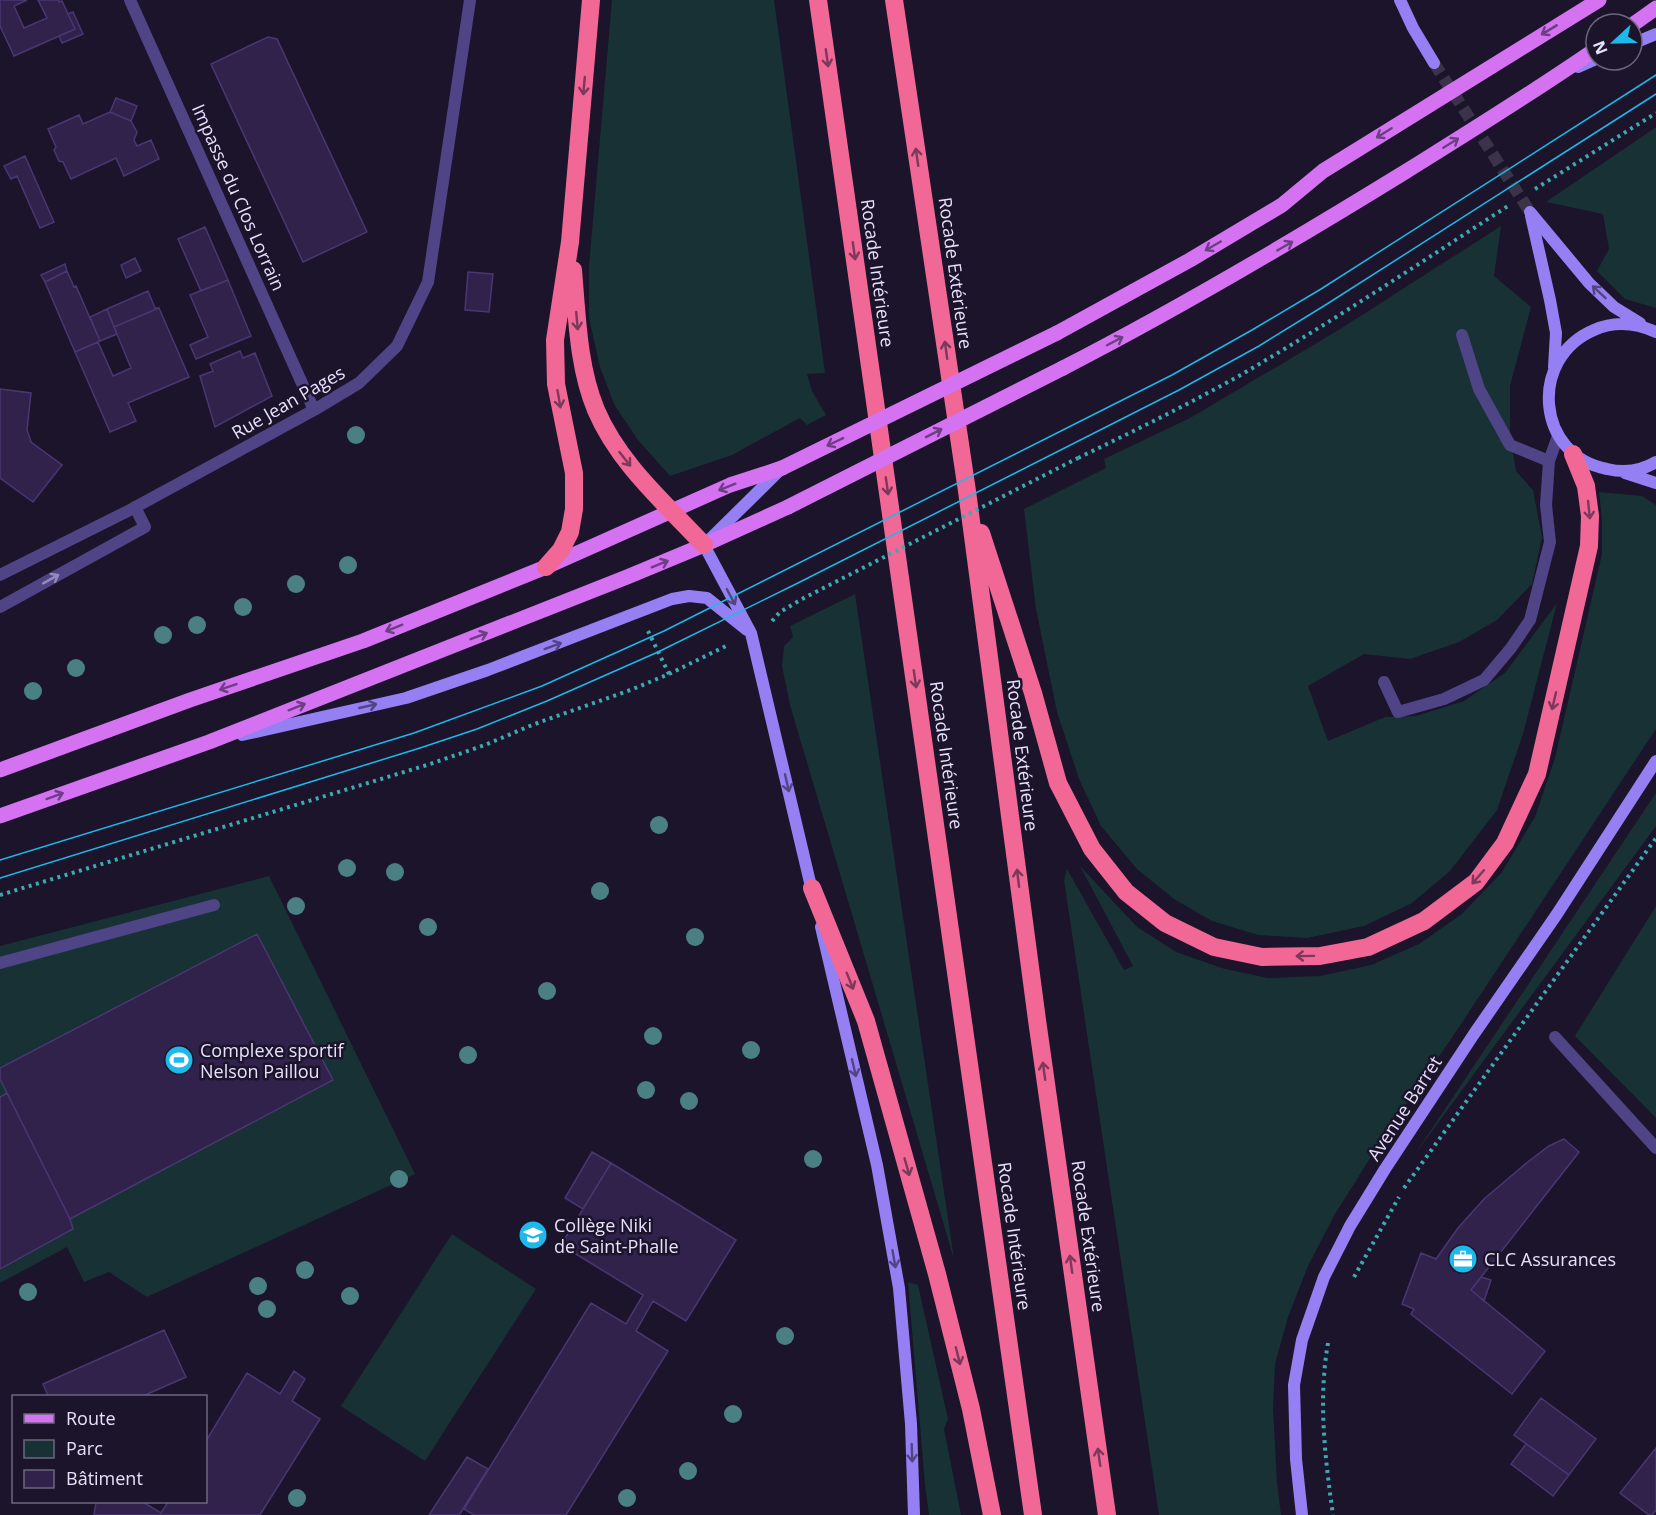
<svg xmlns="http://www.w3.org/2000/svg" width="1656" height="1515" font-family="'Open Sans',sans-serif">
<rect width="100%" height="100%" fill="#1b142b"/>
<path fill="#183134" d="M 612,0 L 774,0 L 825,373 L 807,374 L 812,391 L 826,415 L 807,425 L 800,418 L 732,455 L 670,476 L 638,440 L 614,404 L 600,367 L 589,318 L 589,266 Z
M 1656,127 L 1656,308 L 1625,299 L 1597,271 L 1609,249 L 1603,214 L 1546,202 Z
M 1501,226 L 1494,276 L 1531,307 L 1510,386 L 1510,433 L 1516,471 L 1533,490 L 1542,537 L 1532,584 L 1497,620 L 1459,642 L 1410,659 L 1364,654 L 1308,686 L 1328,741 L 1385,717 L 1416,716 L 1464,701 L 1505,673 L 1557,603 L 1523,734 L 1497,810 L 1450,871 L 1412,903 L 1364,926 L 1307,938 L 1258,935 L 1212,921 L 1174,899 L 1137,869 L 1101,826 L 1079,779 L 1057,712 L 1036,609 L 1024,509 L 1106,468 L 1104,459 L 1190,418 L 1337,331 Z
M 1599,492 L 1642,496 L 1656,505 L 1656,729 L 1455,1033 L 1379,1144 L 1335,1214 L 1308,1266 L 1288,1317 L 1275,1364 L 1273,1409 L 1277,1483 L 1281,1515 L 1159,1515 L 1064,880 L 1067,869 L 1124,970 L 1133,966 L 1080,866 L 1137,927 L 1176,952 L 1225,969 L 1268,978 L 1320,976 L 1371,965 L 1419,944 L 1462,914 L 1502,872 L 1535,817 L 1555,758 L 1602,554 L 1602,519 Z
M 855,594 L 954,1259 L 790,705 L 782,666 L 784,646 L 793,637 L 790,626 Z
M 1656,793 L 1656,826 L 1413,1157 Z
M 269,876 L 415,1174 L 147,1297 L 109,1272 L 84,1282 L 67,1247 L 0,1283 L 0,946 Z
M 1656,906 L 1656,1118 L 1575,1036 Z
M 452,1234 L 536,1289 L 425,1461 L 341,1406 Z
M 908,1282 L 918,1285 L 948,1419 L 944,1429 L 961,1515 L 929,1515 L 925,1485 Z"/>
<path fill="#30224a" stroke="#4b3674" stroke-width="1.5" d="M 0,0 L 27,0 L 14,6 L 24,28 L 47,18 L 38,0 L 59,0 L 59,2 L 62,1 L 75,29 L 14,56 L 0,26 Z
M 73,12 L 83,34 L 62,43 L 59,36 L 75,29 L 68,14 Z
M 268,37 L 277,39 L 367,232 L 303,262 L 211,64 Z
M 116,98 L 137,106 L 131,121 L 110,112 Z
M 110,112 L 131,121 L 137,132 L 134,140 L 137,146 L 151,140 L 159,159 L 124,176 L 116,158 L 71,179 L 63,162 L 59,161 L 54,150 L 56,147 L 48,129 L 79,115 L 83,124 Z
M 25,156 L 54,222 L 40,228 L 17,176 L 11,179 L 4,166 Z
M 205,227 L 228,280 L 201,291 L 178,239 Z
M 135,258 L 141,271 L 126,278 L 121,265 Z
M 65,264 L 67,271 L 45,282 L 41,275 Z
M 67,271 L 74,287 L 76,286 L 100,341 L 75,352 L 45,282 Z
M 468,272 L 493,274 L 489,312 L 465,310 Z
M 228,280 L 251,336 L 196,359 L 190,345 L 208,337 L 190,295 Z
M 148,291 L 155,308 L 159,308 L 114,327 L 107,309 Z
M 159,308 L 189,377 L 128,403 L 136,421 L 110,432 L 75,352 L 98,342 L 113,376 L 131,368 L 114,327 Z
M 107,309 L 117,334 L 100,341 L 90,317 Z
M 240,351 L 243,358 L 255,353 L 272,396 L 215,427 L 200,376 L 213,371 L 210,364 Z
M 0,389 L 31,393 L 27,430 L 31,442 L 62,465 L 33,502 L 0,478 Z
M 257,934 L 333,1080 L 70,1219 L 0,1079 L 0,1068 Z
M 7,1093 L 70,1219 L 73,1229 L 0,1269 L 0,1097 Z
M 1564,1139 L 1579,1152 L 1471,1290 L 1545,1351 L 1512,1394 L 1411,1314 L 1414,1309 L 1402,1304 L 1421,1253 L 1436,1259 L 1458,1228 L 1484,1199 L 1529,1161 L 1549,1146 Z
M 592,1152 L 611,1163 L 583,1209 L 565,1198 Z
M 611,1163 L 736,1240 L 686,1321 L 653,1301 L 636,1331 L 668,1351 L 566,1515 L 474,1515 L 464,1509 L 591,1303 L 626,1324 L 643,1295 L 561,1245 Z
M 1481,1277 L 1491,1280 L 1484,1301 L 1471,1290 Z
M 164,1330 L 186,1377 L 143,1396 L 48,1396 L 43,1384 Z
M 294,1371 L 305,1379 L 292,1401 L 320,1419 L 260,1515 L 94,1515 L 96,1502 L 143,1502 L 161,1513 L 168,1502 L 206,1502 L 206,1441 L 247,1373 L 280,1394 Z
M 1541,1398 L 1596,1439 L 1569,1475 L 1514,1435 Z
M 1526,1444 L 1569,1475 L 1553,1496 L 1511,1464 Z
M 1656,1448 L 1656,1510 L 1652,1515 L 1649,1515 L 1620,1493 Z
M 467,1457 L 488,1469 L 463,1509 L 459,1515 L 429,1515 Z"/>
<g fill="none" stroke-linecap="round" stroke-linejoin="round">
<path stroke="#3a334a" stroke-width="12" stroke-dasharray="12 6" stroke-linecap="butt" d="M 1434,63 L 1530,212"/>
<path stroke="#3daab3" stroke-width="4" stroke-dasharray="3 4.5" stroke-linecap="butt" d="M 1535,189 L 1656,113
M 1078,458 C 1132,432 1185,406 1237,377 C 1329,324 1418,264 1508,206
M 772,621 L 780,612 L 802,599
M 648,631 L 669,674
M 0,895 L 427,765 L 485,745 L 532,725 L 633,689 L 669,674 L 728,645
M 1404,1188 L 1656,838
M 1354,1277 L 1399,1197
M 1328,1343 C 1318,1400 1325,1458 1333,1515"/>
<path stroke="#4f4485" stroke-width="12" d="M 1549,461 L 1558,436
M 0,607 L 145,527 L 135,507
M 1384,682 L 1398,712 L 1444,699 L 1484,680 L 1511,648 L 1530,620 L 1550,542 L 1546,505 L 1549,461 L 1510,445 L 1479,389 L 1462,335
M 0,963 L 214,905"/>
<path stroke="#4f4485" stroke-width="12" d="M 130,0 L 314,410
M 0,575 L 130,510 L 314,410 L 359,383 L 397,346 L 428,282 L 470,0
M 1555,1037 L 1656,1148"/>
<path stroke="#9480f3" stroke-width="12" d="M 1400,0 L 1413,28 L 1434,63
M 1632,44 L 1656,34
M 1578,67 L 1596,59
M 1530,212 L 1589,283 L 1614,307 L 1640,323
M 1531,216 L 1550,300 L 1556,333 L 1554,367
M 1656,332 C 1636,323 1614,321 1594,330 C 1528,358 1536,456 1607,469 C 1624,473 1641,471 1656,462
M 781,469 L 704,545 L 751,633 L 813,895
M 1625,473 L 1656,483
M 242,735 L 406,698 L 488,670 L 672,599 L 689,596 L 707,598 L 747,630
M 821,927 L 877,1165 L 899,1288 L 911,1424 L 914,1515
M 1302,1515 L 1296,1459 L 1294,1385 L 1302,1340 L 1324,1277 L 1350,1226 L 1385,1169 L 1474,1034 L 1557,914 L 1656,761"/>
<path stroke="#d472f2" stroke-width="15" d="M 1632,25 L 1656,8
M 1057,333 L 1190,260 L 1282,205 L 1323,171 L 1599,0
M 1063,368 C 1180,308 1293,241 1405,172 C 1469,132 1534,92 1596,49
M 0,770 L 190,700 L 363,641 L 546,567 L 730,485 L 782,468
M 0,816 L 209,742 L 627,577 L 704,545 L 788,507"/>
<path stroke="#f16795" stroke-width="18" d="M 818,0 L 1033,1515
M 894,0 L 967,491 L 1037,1020 L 1107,1515
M 573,270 C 577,316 578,367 596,410 C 619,464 665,503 704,545
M 981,533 L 1033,693 L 1058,783 L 1092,849 L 1126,892 L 1165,923 L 1214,947 L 1262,957 L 1320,956 L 1368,947 L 1424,921 L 1476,882 L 1505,843 L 1537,774 L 1589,546 L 1590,516 L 1586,486 L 1573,454
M 546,567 L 561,550 L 570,532 L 574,509 L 574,473 L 556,384 L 555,340 L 570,242 L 591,0
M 812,888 L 866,1021 L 937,1274 L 971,1409 L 992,1515"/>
<path stroke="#1eb9ea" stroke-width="1.5" d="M 0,860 L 414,733 L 542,686 L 664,631 L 1172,375 L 1252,330 L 1321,289 L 1656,75
M 0,878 L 420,748 L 477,729 L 547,701 L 658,652 L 798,583 L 1179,390 L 1259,346 L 1327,304 L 1656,94"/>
<path stroke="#3daab3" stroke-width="4" stroke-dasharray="3 4.5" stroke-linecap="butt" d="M 802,599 L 1078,458"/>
<path stroke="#d472f2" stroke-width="15" d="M 782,468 L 1057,333
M 788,507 L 1063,368"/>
</g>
<g fill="#4a7f84">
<circle cx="356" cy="435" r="9"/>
<circle cx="348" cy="565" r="9"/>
<circle cx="296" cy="584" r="9"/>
<circle cx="243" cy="607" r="9"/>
<circle cx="197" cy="625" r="9"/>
<circle cx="163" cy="635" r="9"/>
<circle cx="76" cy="668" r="9"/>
<circle cx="33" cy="691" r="9"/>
<circle cx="659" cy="825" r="9"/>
<circle cx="347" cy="868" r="9"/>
<circle cx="395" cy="872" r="9"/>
<circle cx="600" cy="891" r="9"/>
<circle cx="296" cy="906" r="9"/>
<circle cx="428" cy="927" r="9"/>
<circle cx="695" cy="937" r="9"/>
<circle cx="547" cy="991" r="9"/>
<circle cx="653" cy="1036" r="9"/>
<circle cx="751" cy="1050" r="9"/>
<circle cx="468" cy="1055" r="9"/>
<circle cx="646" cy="1090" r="9"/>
<circle cx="689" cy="1101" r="9"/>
<circle cx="813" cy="1159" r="9"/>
<circle cx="399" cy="1179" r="9"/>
<circle cx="305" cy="1270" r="9"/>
<circle cx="258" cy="1286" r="9"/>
<circle cx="28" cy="1292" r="9"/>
<circle cx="350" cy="1296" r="9"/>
<circle cx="267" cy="1309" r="9"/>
<circle cx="785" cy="1336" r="9"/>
<circle cx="733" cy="1414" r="9"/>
<circle cx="688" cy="1471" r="9"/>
<circle cx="297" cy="1498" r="9"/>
<circle cx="627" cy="1498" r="9"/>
</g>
<defs><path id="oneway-shaft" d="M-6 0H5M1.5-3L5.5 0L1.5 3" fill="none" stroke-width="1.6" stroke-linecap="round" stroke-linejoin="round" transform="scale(1.5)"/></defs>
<g stroke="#6e3e85">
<use href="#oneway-shaft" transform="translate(1549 30) rotate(149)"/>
<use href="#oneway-shaft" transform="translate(1384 133) rotate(148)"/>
<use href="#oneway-shaft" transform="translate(1451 143) rotate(-32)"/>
<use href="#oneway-shaft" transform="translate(1213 246) rotate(150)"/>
<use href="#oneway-shaft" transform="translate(1285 246) rotate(-30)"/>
<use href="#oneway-shaft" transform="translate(1115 341) rotate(-28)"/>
<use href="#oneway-shaft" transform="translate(934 433) rotate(-27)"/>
<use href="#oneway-shaft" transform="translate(835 442) rotate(154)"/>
<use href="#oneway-shaft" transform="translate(727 487) rotate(158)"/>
<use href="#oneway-shaft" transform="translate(660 564) rotate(-22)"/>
<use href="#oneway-shaft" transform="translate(394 628) rotate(158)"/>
<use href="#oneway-shaft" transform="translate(479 636) rotate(-21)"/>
<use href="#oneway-shaft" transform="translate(228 687) rotate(161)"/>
<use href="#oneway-shaft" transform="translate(297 707) rotate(-22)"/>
<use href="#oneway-shaft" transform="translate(55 796) rotate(-20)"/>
</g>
<g stroke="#7b395b">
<use href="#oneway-shaft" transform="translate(827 58) rotate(82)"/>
<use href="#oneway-shaft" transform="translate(584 86) rotate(95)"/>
<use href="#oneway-shaft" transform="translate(917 157) rotate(-98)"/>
<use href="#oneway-shaft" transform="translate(854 251) rotate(82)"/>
<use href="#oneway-shaft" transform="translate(577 321) rotate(85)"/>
<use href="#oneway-shaft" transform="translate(946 350) rotate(-98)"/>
<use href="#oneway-shaft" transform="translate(559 399) rotate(80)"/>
<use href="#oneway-shaft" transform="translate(625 459) rotate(52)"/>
<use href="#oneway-shaft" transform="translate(887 486) rotate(82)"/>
<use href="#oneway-shaft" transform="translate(1589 510) rotate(84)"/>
<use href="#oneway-shaft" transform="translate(915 679) rotate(82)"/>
<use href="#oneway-shaft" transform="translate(1554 701) rotate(103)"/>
<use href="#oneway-shaft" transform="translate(1478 877) rotate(131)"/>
<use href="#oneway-shaft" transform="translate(1018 878) rotate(-97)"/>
<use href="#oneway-shaft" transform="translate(1305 956) rotate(179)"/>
<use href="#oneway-shaft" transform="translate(850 981) rotate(68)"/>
<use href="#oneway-shaft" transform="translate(1044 1071) rotate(-98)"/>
<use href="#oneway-shaft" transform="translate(907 1167) rotate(74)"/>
<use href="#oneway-shaft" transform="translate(1071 1264) rotate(-98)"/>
<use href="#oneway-shaft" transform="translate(958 1356) rotate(76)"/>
<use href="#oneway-shaft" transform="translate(1099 1457) rotate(-98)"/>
</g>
<g stroke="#514585">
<use href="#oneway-shaft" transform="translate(1599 292) rotate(-137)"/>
<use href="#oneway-shaft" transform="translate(731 597) rotate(62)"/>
<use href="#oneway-shaft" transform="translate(553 646) rotate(-20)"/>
<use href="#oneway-shaft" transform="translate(368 706) rotate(-13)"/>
<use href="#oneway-shaft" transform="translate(787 783) rotate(77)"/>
<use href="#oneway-shaft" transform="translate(854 1068) rotate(77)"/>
<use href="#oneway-shaft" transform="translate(894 1259) rotate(80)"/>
<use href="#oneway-shaft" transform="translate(912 1453) rotate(88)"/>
</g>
<use stroke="#948abb" href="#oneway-shaft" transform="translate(51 579) rotate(-29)"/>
<defs>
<g id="stadium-disc" transform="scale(1.5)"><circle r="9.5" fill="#1eb9ea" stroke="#1b142b"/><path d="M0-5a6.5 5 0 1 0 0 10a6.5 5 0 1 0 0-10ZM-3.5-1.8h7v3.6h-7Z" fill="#fff"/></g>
<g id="school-disc" transform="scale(1.5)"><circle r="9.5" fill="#1eb9ea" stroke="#1b142b"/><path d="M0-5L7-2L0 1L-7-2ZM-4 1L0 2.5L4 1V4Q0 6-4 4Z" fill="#fff"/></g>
<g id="office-disc" transform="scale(1.5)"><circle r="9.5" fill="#1eb9ea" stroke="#1b142b"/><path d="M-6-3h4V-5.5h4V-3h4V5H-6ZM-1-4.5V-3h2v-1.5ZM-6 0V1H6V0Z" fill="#fff"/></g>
</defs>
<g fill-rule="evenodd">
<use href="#stadium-disc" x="179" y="1060"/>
<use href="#school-disc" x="533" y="1235"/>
<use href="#office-disc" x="1463" y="1259"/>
</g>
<g text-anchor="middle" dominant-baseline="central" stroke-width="5" stroke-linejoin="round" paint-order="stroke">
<g font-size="18" fill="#e8e0fc" stroke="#1b142b">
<text transform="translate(239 197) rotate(66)">Impasse du Clos Lorrain</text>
<text transform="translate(878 273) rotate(82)">Rocade Intérieure</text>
<text transform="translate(956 273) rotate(82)">Rocade Extérieure</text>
<text transform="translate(288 402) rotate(-30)">Rue Jean Pages</text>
<text transform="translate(947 755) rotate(82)">Rocade Intérieure</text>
<text transform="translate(1023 755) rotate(83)">Rocade Extérieure</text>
<text transform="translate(1404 1108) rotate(-57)">Avenue Barret</text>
<text transform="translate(1015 1236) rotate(82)">Rocade Intérieure</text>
<text transform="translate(1089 1236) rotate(82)">Rocade Extérieure</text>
</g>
<g font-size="18" fill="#e8e0fc" stroke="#1b142b" text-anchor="start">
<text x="200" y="1050">Complexe sportif<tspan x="200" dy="21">Nelson Paillou</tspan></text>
<text x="554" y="1225">Collège Niki<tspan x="554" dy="21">de Saint-Phalle</tspan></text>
<text x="1484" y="1259">CLC Assurances</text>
</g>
</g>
<rect x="12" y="1395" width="195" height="108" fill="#1b142b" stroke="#6d667f" stroke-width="1.5"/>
<rect x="24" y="1414" width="30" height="9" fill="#d472f2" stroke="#6d667f" stroke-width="1.5"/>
<text x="66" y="1425" font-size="18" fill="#e8e0fc">Route</text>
<rect x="24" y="1440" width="30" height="18" fill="#183134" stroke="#6d667f" stroke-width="1.5"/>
<text x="66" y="1455" font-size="18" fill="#e8e0fc">Parc</text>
<rect x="24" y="1470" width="30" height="18" fill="#30224a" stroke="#6d667f" stroke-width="1.5"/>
<text x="66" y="1485" font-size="18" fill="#e8e0fc">Bâtiment</text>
<g transform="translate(1614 42) rotate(248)"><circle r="28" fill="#1b142b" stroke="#6d667f" stroke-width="1.5"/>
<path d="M0-4.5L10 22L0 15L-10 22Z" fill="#1eb9ea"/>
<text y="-9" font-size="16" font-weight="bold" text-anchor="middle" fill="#e8e0fc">N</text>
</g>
</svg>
